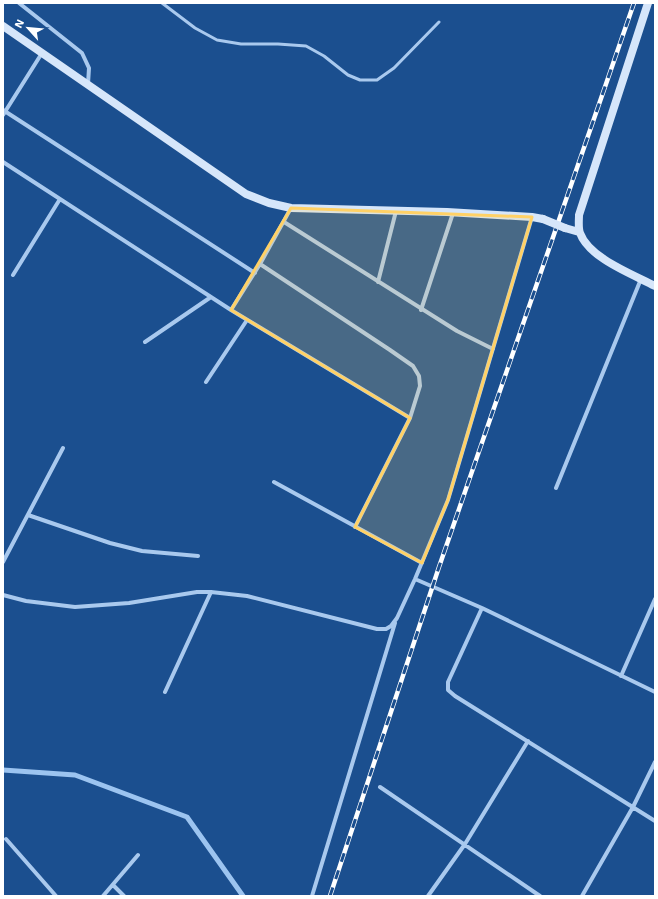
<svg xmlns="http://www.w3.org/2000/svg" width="658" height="899" font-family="'Work Sans',sans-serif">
<rect width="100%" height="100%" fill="#1b4f8f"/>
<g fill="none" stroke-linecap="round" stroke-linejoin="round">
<path stroke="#9cc4f0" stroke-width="5" d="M 3,770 L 75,775 L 187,817 L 243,896"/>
<path stroke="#a9c9ee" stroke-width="3" d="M 162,3 L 195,28 L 217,40 L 241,44 L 278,44 L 306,46 L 324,56 L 348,75 L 360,80 L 377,80 L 394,68 L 439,22"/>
<path stroke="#a9c9ee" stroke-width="4" d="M 19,3 L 82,53 L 89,68 L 88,84
M 3,110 L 255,273
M 3,115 L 42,53
M 3,162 L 231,310 L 410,418
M 284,222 L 457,331 L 493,349
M 260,264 L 390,350 L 413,366 L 419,376 L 420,386 L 410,418 L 355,527
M 13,275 L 60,199
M 378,282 L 396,211
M 231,310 L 260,264 L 291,208
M 421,310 L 453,213
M 145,342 L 211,297
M 206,382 L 247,320
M 274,482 L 422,563
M 556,488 L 641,279
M 28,515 L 110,543 L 142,551 L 198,556
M 3,562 L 63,448
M 415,579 L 482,608 L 655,692
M 3,595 L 26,601 L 75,607 L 129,603 L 197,592 L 211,592 L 247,596 L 377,629 L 386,629 L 391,626 L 397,618 L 415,579 L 448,500 L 532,217
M 482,608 L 448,682 L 448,690 L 455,696 L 655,821
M 621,676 L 655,599
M 165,692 L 211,592
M 380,787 L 540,896
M 6,839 L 56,896
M 113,885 L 124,896
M 103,896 L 138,855
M 312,896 L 395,623
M 428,896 L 465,844 L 528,741
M 582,896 L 633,807 L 655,762"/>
<path stroke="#d6e6fa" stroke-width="8" d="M 648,3 L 579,215 C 579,220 578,228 580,233 C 589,258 632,274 655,286
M 3,26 L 246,194 L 269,203 L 291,208 L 447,212 L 532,217 L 543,219
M 565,228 L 579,232"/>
<g stroke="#fff" stroke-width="4.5">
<path id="rail" d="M 330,896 L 439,567 L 634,3"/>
</g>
<use href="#rail" stroke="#1b4f8f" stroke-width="3" stroke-dasharray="9" stroke-linecap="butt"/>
<path stroke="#d6e6fa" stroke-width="8" d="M 543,219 L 565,228"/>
</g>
<path fill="#ffd166" fill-opacity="0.2" stroke="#ffd166" stroke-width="3" stroke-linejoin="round" d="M 291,208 L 532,217 L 448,500 L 422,563 L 355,527 L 410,418 L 231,310 Z"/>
<rect width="658" height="899" fill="none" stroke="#ffffff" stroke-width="8"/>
<g transform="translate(28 28) rotate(297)" stroke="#1b4f8f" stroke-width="3" paint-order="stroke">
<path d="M0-3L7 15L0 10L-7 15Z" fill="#ffffff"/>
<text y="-6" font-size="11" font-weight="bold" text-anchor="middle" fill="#ffffff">N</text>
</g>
</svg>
